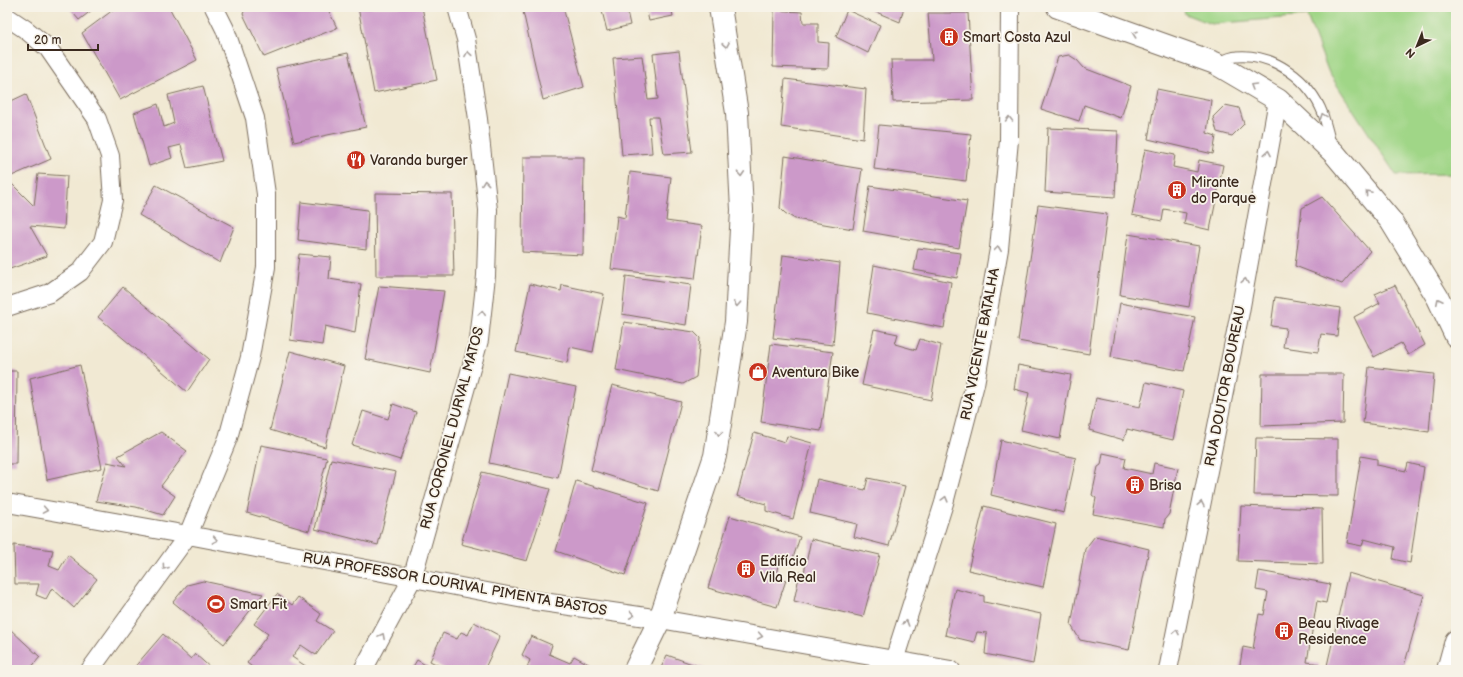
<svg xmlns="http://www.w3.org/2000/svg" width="1463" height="677" font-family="'Balsamiq Sans',sans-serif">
<rect width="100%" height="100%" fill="#f7f3e8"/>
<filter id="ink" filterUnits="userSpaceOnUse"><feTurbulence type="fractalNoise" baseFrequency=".025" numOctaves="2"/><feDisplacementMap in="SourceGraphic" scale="8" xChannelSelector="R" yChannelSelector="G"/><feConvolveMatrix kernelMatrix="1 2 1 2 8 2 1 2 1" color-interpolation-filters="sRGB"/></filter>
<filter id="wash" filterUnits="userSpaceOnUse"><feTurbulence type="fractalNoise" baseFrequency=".012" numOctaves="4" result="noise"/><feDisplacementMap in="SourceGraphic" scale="16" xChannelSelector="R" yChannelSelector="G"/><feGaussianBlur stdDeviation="0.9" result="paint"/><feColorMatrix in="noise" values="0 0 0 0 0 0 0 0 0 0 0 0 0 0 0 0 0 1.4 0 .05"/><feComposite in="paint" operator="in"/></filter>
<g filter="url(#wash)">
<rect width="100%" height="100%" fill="#f1e9d3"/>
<path fill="#a0d687" stroke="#6e8052" d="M 1183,7 L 1456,7 L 1456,174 L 1396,175 L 1329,73 L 1307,16 L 1211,24 L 1185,14 Z"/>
<g id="blocks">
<path fill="#cc99c9" d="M 68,7 L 96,7 L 79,20 Z
M 117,7 L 169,7 L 197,60 L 120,100 L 82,33 Z
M 246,7 L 327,7 L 337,28 L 264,57 L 243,14 Z
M 358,7 L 422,7 L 437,80 L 374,93 Z
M 522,7 L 563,7 L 584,87 L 543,100 Z
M 601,7 L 626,7 L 630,25 L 607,31 Z
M 646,7 L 671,7 L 673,16 L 649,21 Z
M 864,7 L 904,7 L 900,22 Z
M 774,10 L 802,12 L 803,23 L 818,23 L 818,42 L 829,43 L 828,69 L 773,67 Z
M 847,10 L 880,25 L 868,53 L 836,37 Z
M 928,13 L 968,13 L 973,100 L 893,102 L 891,60 L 932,60 Z
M 679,51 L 692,152 L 664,154 L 658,117 L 649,117 L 652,153 L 622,155 L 613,58 L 642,56 L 648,100 L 658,99 L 653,54 Z
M 348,53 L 366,127 L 294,142 L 276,68 Z
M 1069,55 L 1077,60 L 1084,68 L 1131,86 L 1121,118 L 1084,105 L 1079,121 L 1041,109 L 1058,57 Z
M 785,79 L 866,89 L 863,139 L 781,127 Z
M 203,86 L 222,161 L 187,168 L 181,145 L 169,148 L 172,158 L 149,166 L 134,113 L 158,104 L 164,127 L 174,123 L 168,95 Z
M 1157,89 L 1211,100 L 1207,133 L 1216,136 L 1213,154 L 1148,139 Z
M 26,94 L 51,159 L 7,178 L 7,103 Z
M 1225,105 L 1239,108 L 1244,124 L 1232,136 L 1217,132 L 1213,117 Z
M 879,125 L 971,134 L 966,181 L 874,169 Z
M 1048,128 L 1118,131 L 1115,197 L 1045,192 Z
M 1145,149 L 1175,155 L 1173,167 L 1197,172 L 1199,160 L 1223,165 L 1210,230 L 1184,224 L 1186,213 L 1164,209 L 1162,221 L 1132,215 Z
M 785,156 L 862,169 L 853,229 L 795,219 L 785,213 L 780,208 Z
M 523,157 L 584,157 L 583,255 L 522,252 Z
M 630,172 L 671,177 L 666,221 L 702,226 L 695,279 L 611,269 L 617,216 L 625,218 Z
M 38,174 L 67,176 L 64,229 L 30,226 L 47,256 L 7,270 L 7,188 L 11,183 L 34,206 Z
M 156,185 L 234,227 L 220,263 L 139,215 Z
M 870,186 L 967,201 L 959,248 L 863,231 Z
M 375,193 L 452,194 L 454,276 L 376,276 Z
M 1322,197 L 1370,251 L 1342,284 L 1295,266 L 1302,208 Z
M 301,202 L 368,210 L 366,249 L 298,240 Z
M 1038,205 L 1107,214 L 1089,354 L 1018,341 Z
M 1128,234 L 1199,246 L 1189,307 L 1120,295 Z
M 918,248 L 961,253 L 957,278 L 914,270 Z
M 299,254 L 331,257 L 329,279 L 361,284 L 355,333 L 325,326 L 322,345 L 290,340 Z
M 783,255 L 840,263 L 833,345 L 773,338 Z
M 874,265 L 951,282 L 944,328 L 867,313 Z
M 626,276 L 691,285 L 686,325 L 622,314 Z
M 530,284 L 561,291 L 562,285 L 604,294 L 593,352 L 570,347 L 567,363 L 516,352 Z
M 1395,285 L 1425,345 L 1408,355 L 1401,343 L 1374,357 L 1354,317 L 1380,303 L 1375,294 Z
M 379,286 L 444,291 L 430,373 L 365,359 Z
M 123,287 L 209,359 L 187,392 L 98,317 Z
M 1275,297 L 1340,308 L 1337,336 L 1321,334 L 1318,352 L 1283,347 L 1286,328 L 1271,326 Z
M 1120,303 L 1195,317 L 1184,371 L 1111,357 Z
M 624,322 L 694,332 L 700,338 L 696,377 L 683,384 L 616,370 Z
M 874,329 L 898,334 L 895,344 L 916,350 L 920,339 L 941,345 L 931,400 L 862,385 Z
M 771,344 L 833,352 L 821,431 L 761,422 Z
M 290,351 L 344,366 L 325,447 L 270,430 Z
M 80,365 L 102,468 L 47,480 L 30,378 Z
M 1018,365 L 1071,375 L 1060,439 L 1021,430 L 1029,393 L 1014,389 Z
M 1369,367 L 1434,374 L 1429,432 L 1363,423 Z
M 7,371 L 17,371 L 16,464 L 7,464 Z
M 508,373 L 576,387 L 558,478 L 489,463 Z
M 1262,374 L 1344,374 L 1343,423 L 1261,426 Z
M 1146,382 L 1183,391 L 1173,440 L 1127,429 L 1124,440 L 1089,430 L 1096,398 L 1140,407 Z
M 612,385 L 681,402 L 658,491 L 591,470 Z
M 393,404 L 416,412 L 400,460 L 352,445 L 363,411 L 388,419 Z
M 161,432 L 187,451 L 161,486 L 175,496 L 163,515 L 136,507 L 96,501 L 107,462 L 126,466 L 118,456 Z
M 754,433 L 785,442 L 787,436 L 812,443 L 793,519 L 766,511 L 766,504 L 737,496 Z
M 1256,438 L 1338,439 L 1338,496 L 1254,495 Z
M 1001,440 L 1076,458 L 1064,513 L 991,495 Z
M 261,445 L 327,458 L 309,531 L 247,513 Z
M 1103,453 L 1126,458 L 1124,468 L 1152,474 L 1154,463 L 1178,468 L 1169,514 L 1165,519 L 1164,527 L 1093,514 L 1096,498 L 1092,495 L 1098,467 L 1101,465 Z
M 1361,456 L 1377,459 L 1377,465 L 1406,471 L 1408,463 L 1424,467 L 1410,563 L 1393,559 L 1395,547 L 1364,539 L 1362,546 L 1347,543 Z
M 331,459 L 396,472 L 378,545 L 315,529 Z
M 482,472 L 550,489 L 527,561 L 461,544 Z
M 868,478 L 905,486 L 889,546 L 854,537 L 857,524 L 810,513 L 817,479 L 865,490 Z
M 576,481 L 648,503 L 625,575 L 556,551 Z
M 984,506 L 1056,524 L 1043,587 L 968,570 Z
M 1241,506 L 1322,509 L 1323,564 L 1238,561 Z
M 730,516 L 800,537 L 792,561 L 779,558 L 776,577 L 786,580 L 777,607 L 708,588 Z
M 1095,536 L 1149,549 L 1129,650 L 1080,640 L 1071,625 L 1085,549 Z
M 811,539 L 880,555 L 863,617 L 794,601 L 800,572 L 804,573 Z
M 14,545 L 53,550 L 49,566 L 59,570 L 68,555 L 97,579 L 74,608 L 52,588 L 46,599 L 36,595 L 39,584 L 15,584 Z
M 1259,571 L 1330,584 L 1326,603 L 1317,601 L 1307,662 L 1319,664 L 1318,670 L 1239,670 L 1243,647 L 1253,649 L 1259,614 L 1264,615 L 1268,592 L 1256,590 Z
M 1348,573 L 1424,595 L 1403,670 L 1326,670 Z
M 203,581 L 263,594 L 224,644 L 173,602 L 187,585 Z
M 955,589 L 984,596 L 984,602 L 1041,614 L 1033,664 L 985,654 L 987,633 L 977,632 L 974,642 L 945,635 Z
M 277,594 L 292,605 L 298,597 L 321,614 L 317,621 L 333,631 L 316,655 L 301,645 L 292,657 L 307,667 L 305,670 L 256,670 L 247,663 L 268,634 L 254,624 Z
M 474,622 L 500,636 L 484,670 L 447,670 L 430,661 L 443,633 L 457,639 L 461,632 L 468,635 Z
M 10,629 L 40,657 L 29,670 L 7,670 L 7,633 Z
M 163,634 L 191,659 L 195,654 L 213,670 L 132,670 Z
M 531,636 L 552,645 L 549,654 L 570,663 L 574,656 L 592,666 L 590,670 L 526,670 L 530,660 L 522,655 Z
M 667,655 L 709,670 L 660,670 Z
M 417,660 L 434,670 L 411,670 Z"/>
</g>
</g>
<g filter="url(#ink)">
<use href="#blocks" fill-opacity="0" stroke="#7b6d5d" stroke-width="1"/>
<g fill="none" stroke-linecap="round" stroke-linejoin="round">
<g stroke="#7b6d5d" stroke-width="11">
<path id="lane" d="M 1217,63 C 1223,60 1231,56 1237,56 C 1274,53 1310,80 1323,114 C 1326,124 1329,134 1331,144"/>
</g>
<g stroke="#7b6d5d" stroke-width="20">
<path id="street" d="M 7,17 L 25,29 L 48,48 L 97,119 L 110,156 L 113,200 L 103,242 L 80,272 L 50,293 L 7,307
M 7,503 L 188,535 L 529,600 L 660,619 L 951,670
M 90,670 L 188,535 L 228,438 L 250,357 L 266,267 L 266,194 L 255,118 L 225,29 L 214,7
M 363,670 L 412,579 L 479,340 L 486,276 L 488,210 L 478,119 L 466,39 L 457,7
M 891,670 L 944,503 L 975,384 L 999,249 L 1009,140 L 1010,7
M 1168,670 L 1240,312 L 1278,100"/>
</g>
<g stroke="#7b6d5d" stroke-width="24">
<path id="secondary" d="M 1058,7 L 1215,63 L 1278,100 L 1334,153 L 1391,221 L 1438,298 L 1456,336
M 635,670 L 660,619 L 715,456 L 736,322 L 742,210 L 737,113 L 720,7
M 1448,670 L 1456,641"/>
</g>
<use href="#lane" stroke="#fff" stroke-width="9"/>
<use href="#street" stroke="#fff" stroke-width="18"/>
<use href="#secondary" stroke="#fff" stroke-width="22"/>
</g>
<defs><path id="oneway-chevron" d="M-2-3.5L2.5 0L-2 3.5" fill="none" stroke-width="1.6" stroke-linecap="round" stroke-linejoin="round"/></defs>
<g stroke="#a79f9a">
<use href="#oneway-chevron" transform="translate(1135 34) rotate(-161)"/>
<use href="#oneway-chevron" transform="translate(726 45) rotate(80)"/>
<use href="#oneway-chevron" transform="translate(468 54) rotate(-99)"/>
<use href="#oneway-chevron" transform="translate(1253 86) rotate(-149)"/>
<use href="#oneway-chevron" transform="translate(1323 116) rotate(-110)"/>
<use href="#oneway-chevron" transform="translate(1009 119) rotate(-90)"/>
<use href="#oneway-chevron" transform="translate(1268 153) rotate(-80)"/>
<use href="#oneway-chevron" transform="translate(741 174) rotate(87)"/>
<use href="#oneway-chevron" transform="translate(485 183) rotate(-96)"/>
<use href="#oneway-chevron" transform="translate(1368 193) rotate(-130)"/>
<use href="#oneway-chevron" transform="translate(998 249) rotate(-83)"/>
<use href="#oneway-chevron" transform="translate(1245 281) rotate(-80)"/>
<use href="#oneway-chevron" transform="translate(1439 301) rotate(-116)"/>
<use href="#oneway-chevron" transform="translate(737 304) rotate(93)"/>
<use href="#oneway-chevron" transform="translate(482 313) rotate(-84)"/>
<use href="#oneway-chevron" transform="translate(719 433) rotate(99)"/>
<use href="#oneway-chevron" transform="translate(945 499) rotate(-75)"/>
<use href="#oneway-chevron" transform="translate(1201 504) rotate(-79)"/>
<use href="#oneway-chevron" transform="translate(45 510) rotate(10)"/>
<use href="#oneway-chevron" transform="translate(215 540) rotate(11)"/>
<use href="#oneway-chevron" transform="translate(165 567) rotate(126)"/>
<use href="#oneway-chevron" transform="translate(632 615) rotate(8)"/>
<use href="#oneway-chevron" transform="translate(906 623) rotate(-73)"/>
<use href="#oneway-chevron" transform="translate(1176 632) rotate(-79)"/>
<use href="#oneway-chevron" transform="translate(382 636) rotate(-62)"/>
<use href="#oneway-chevron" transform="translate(760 636) rotate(10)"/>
</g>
</g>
<defs>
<g id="building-disc" transform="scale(1)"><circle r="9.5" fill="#c8321e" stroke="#f7f3e8"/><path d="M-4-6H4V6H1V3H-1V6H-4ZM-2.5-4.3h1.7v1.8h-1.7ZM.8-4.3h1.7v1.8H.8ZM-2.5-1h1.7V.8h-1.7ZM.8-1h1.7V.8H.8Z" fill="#fff"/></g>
<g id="restaurant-disc" transform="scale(1)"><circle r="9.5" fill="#c8321e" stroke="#f7f3e8"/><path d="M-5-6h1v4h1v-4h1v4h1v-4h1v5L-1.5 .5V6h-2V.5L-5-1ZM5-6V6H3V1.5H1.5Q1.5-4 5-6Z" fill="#fff"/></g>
<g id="shop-disc" transform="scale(1)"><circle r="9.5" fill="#c8321e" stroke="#f7f3e8"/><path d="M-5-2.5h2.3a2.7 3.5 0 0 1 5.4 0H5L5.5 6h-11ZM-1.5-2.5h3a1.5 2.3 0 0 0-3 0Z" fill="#fff"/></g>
<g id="stadium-disc" transform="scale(1)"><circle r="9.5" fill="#c8321e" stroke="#f7f3e8"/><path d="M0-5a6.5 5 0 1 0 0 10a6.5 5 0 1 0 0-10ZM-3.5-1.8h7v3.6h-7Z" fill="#fff"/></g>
</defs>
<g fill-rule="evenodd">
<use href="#building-disc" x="949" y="37"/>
<use href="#restaurant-disc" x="356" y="160"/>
<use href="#building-disc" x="1177" y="190"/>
<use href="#shop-disc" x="758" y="372"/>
<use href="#building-disc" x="1135" y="485"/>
<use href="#building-disc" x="746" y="569"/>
<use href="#stadium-disc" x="216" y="604"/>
<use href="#building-disc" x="1284" y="631"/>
</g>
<g text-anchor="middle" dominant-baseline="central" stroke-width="3.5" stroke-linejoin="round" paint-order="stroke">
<g font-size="14" fill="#3b2a1e" stroke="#f7f3e8" text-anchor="start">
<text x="963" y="37">Smart Costa Azul</text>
<text x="370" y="160">Varanda burger</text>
<text x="1191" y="182">Mirante<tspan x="1191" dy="16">do Parque</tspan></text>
<text x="772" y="372">Aventura Bike</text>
<text x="1149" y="485">Brisa</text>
<text x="760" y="561">Edifício<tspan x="760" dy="16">Vila Real</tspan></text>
<text x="230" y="604">Smart Fit</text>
<text x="1298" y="623">Beau Rivage<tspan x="1298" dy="16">Residence</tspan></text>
</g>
<g font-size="14" fill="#3b2a1e" stroke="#f7f3e8">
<text transform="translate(980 344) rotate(-79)">RUA VICENTE BATALHA</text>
<text transform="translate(1225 386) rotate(-79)">RUA DOUTOR BOUREAU</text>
<text transform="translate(452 428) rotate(-75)">RUA CORONEL DURVAL MATOS</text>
<text transform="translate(455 584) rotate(10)">RUA PROFESSOR LOURIVAL PIMENTA BASTOS</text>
</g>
</g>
<rect width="1463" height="677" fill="none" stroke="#f7f3e8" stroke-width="24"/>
<g transform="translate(1417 46) rotate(223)" stroke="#f7f3e8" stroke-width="3" paint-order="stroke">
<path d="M0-3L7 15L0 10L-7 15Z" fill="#3b2a1e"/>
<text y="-6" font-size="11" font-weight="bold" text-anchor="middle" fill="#3b2a1e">N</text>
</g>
<path d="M28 44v6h70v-6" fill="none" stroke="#3b2a1e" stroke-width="2"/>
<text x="34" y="44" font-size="12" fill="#3b2a1e" stroke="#f7f3e8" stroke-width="3" paint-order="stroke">20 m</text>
</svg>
